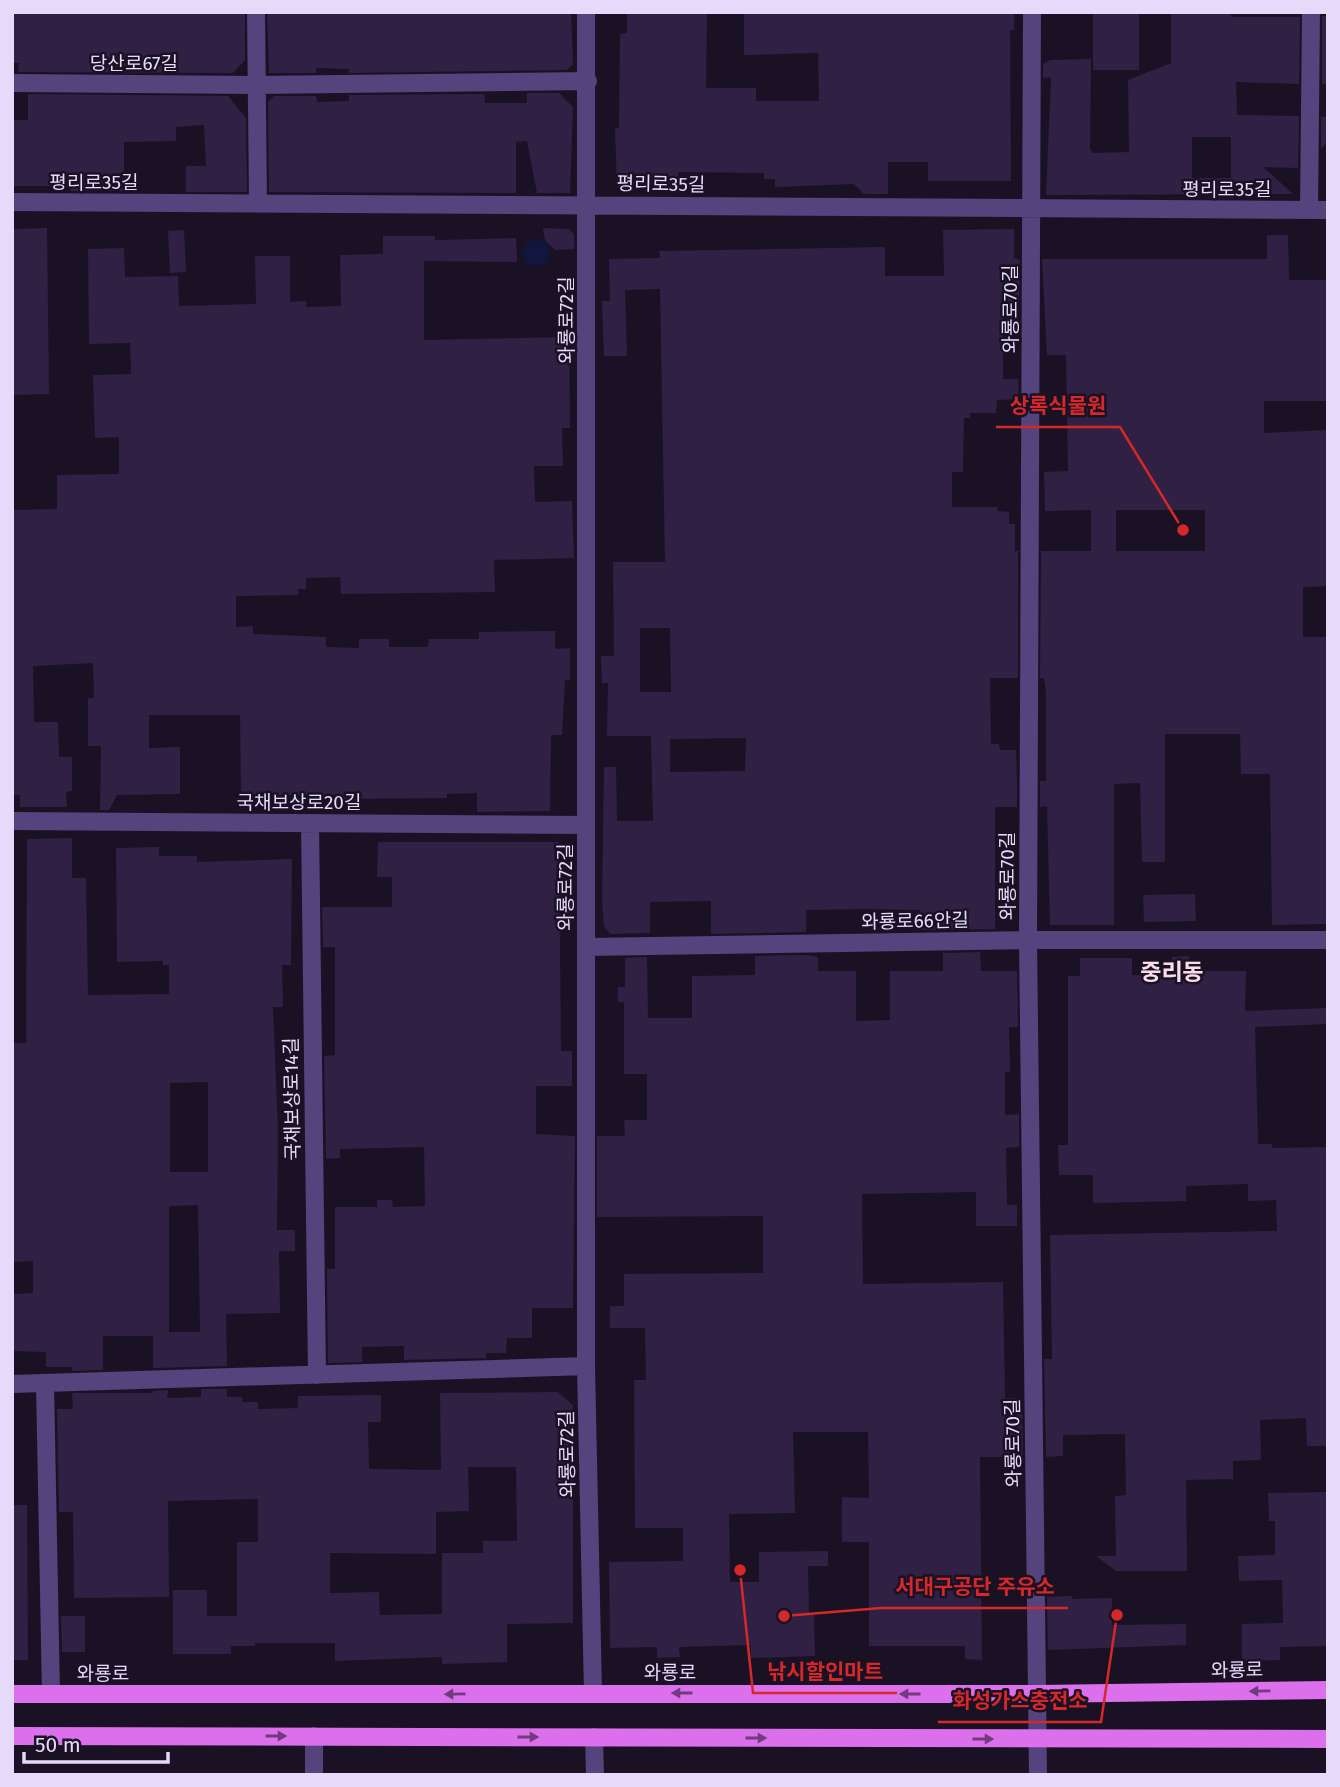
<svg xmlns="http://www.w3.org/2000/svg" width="1340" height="1787" font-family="'Fira Sans','Noto Sans KR',sans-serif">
<rect width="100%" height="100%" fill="#1a1224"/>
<path fill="#11163e" d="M523 253a13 13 0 1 1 26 0a13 13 0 1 1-26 0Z"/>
<path fill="#302043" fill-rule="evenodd" d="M 12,12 L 245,12 L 245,60 L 233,73 L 18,72 L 19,63 L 12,63 Z
M 267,12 L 571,12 L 573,64 L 567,70 L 349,73 L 349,69 L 316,68 L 316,73 L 269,73 Z
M 627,12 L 707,12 L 706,88 L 756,88 L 756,101 L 819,101 L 818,53 L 744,55 L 744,12 L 1014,12 L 1014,30 L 1010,30 L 1011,181 L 928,181 L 928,162 L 888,162 L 888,194 L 864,194 L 854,184 L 775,187 L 775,179 L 764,179 L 764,173 L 678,172 L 678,184 L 617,186 L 615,128 L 619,128 L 620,34 L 627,33 Z
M 1093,12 L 1139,12 L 1139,70 L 1093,70 Z
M 1171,12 L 1231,12 L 1231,17 L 1300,17 L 1299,84 L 1236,82 L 1237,115 L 1299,116 L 1298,168 L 1263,167 L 1293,194 L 1046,195 L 1051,77 L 1043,78 L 1043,64 L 1050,60 L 1091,59 L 1090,149 L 1093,153 L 1129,152 L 1128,80 L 1171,63 ZM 1192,137 L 1231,137 L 1231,178 L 1192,178 Z
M 1322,16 L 1328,16 L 1328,84 L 1322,84 Z
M 527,93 L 559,93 L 573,107 L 570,193 L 537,193 L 527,141 L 516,142 L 516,193 L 269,192 L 268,102 L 274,96 L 316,96 L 317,102 L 349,101 L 349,95 L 484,94 L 485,103 L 527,103 Z
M 28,94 L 228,96 L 246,118 L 247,192 L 186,192 L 186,166 L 206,166 L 204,125 L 176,127 L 176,141 L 124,142 L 124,191 L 71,191 L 71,186 L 12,186 L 12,120 L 28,120 Z
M 1321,117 L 1328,117 L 1328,141 L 1321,149 Z
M 47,228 L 49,394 L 12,395 L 12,229 Z
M 543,228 L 569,229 L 574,234 L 574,249 L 555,250 L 545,240 Z
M 1014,229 L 1014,258 L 1020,260 L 1019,307 L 1003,307 L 1003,379 L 1018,379 L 1019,399 L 997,400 L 996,413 L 970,413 L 970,418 L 964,418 L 963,472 L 952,472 L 952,507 L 998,507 L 997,511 L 1009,512 L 1009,524 L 1015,524 L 1015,551 L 1018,551 L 1018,678 L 990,678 L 991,744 L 999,744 L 1000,750 L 1016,750 L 1017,781 L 1017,807 L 995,807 L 995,929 L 921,930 L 920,910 L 866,909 L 806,910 L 806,932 L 711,934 L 711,901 L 650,902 L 650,933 L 610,934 L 604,926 L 602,902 L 604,767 L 616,767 L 617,821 L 653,821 L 651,736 L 607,736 L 608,683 L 602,683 L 601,656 L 614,656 L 613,562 L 665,562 L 660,289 L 625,290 L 627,356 L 604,356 L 602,301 L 610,301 L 609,259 L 660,258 L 659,251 L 885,247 L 885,276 L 944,276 L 943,230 ZM 640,628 L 670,628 L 671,692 L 640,692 ZM 746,738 L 745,771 L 670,772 L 670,739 Z
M 184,230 L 186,272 L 170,273 L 168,231 Z
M 1267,235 L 1288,235 L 1289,280 L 1328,280 L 1328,401 L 1264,401 L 1264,433 L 1328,430 L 1328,586 L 1303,587 L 1303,637 L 1328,637 L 1328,924 L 1272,925 L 1270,774 L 1241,774 L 1240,734 L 1165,734 L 1165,862 L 1142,862 L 1140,783 L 1114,784 L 1114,925 L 1050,925 L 1047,806 L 1040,807 L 1040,781 L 1046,781 L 1046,692 L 1044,678 L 1040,678 L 1041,551 L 1091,551 L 1091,510 L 1045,511 L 1044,472 L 1068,471 L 1066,355 L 1047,355 L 1042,259 L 1267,259 ZM 1116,510 L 1205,510 L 1205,551 L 1116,551 Z
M 383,236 L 435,236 L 435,240 L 516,238 L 517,262 L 424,261 L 424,340 L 569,337 L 570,428 L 562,428 L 563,466 L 534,466 L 535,502 L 572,501 L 574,558 L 494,560 L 495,592 L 341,594 L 340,577 L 306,578 L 306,589 L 298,589 L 298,595 L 236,596 L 236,627 L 253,626 L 253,634 L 326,637 L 326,647 L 359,648 L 359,639 L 389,639 L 389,647 L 428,647 L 429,639 L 479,639 L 479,632 L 555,631 L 555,649 L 570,648 L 570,680 L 565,680 L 562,735 L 551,735 L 550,811 L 477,812 L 477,793 L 447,794 L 447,798 L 343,799 L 343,795 L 241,795 L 240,715 L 149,715 L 149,748 L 180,747 L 180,794 L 117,795 L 109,810 L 100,810 L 101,746 L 88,746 L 88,698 L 94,698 L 93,663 L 33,666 L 34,722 L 58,722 L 59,757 L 72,757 L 72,791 L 66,792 L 67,807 L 20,807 L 20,795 L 12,795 L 12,510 L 57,509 L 57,475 L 119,474 L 119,437 L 95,438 L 93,375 L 131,374 L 130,343 L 89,344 L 88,249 L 124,248 L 125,277 L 178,276 L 179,306 L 256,304 L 255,256 L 290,256 L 290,302 L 306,301 L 306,307 L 341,306 L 340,255 L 383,254 Z
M 72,838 L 72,878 L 86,878 L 88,995 L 169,994 L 169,965 L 163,965 L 163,961 L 117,962 L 116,848 L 159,847 L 159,856 L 197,856 L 197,862 L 292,859 L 291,965 L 282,965 L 283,1007 L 273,1007 L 278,1130 L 277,1230 L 295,1230 L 295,1251 L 279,1251 L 280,1313 L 226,1314 L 227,1366 L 153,1368 L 153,1336 L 103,1336 L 103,1370 L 72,1371 L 72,1367 L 46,1367 L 46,1352 L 12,1351 L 12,1294 L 33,1293 L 33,1261 L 12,1262 L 12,1043 L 26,1043 L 27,839 ZM 208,1082 L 208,1172 L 170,1172 L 170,1083 ZM 198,1205 L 200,1332 L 169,1332 L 169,1206 Z
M 378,842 L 559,842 L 561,1051 L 572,1051 L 572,1086 L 536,1086 L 536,1134 L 575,1136 L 573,1308 L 532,1308 L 532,1338 L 507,1338 L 506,1353 L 486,1353 L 486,1358 L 404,1360 L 404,1346 L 362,1347 L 362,1362 L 328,1363 L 327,1269 L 335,1269 L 335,1207 L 377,1207 L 377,1200 L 392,1200 L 393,1207 L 425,1206 L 424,1147 L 340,1149 L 340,1158 L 326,1159 L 324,1056 L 335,1055 L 335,947 L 323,947 L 322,907 L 392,907 L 392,877 L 377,877 Z
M 1195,894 L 1196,921 L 1144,922 L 1143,895 Z
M 980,952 L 981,971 L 1017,971 L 1018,1027 L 1009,1027 L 1010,1072 L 1005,1072 L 1005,1115 L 1019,1114 L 1019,1147 L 1006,1148 L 1007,1205 L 1017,1205 L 1017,1226 L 976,1226 L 976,1192 L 862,1194 L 863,1284 L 1003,1282 L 1005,1398 L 1022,1398 L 1023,1457 L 980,1457 L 982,1660 L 965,1659 L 965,1646 L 869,1646 L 869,1542 L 842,1542 L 842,1497 L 869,1498 L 868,1432 L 793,1432 L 795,1513 L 729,1514 L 730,1582 L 759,1582 L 759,1552 L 828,1551 L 828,1566 L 808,1566 L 809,1614 L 814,1614 L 815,1656 L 751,1658 L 751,1645 L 679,1647 L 680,1657 L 657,1658 L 657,1647 L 610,1648 L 609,1562 L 683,1561 L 683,1528 L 635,1528 L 634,1380 L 646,1380 L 645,1328 L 610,1328 L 610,1306 L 624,1306 L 624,1274 L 763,1273 L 763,1216 L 597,1217 L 597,1136 L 625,1136 L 624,1120 L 647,1120 L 647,1074 L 624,1074 L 624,1002 L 618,1002 L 618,987 L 625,987 L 625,958 L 647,957 L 648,1018 L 692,1018 L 692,976 L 755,975 L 755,956 L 806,955 L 818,957 L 818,971 L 856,971 L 856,1021 L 890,1020 L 890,971 L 943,971 L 943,953 Z
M 1189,956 L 1190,971 L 1246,971 L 1245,1011 L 1328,1008 L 1328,1024 L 1255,1027 L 1258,1144 L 1272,1144 L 1272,1148 L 1328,1147 L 1328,1446 L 1307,1446 L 1306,1418 L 1260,1420 L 1261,1460 L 1233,1461 L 1233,1479 L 1186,1480 L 1187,1571 L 1116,1571 L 1096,1556 L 1116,1556 L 1115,1496 L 1126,1495 L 1125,1434 L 1063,1435 L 1063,1456 L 1046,1457 L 1044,1359 L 1052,1359 L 1050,1235 L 1277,1231 L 1276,1200 L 1248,1201 L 1248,1184 L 1186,1186 L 1186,1201 L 1093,1203 L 1093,1175 L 1059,1175 L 1058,1145 L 1068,1145 L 1068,976 L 1080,976 L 1080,958 L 1132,958 L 1132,975 L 1148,976 L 1172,975 L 1172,957 Z
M 201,1389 L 227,1389 L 227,1397 L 242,1397 L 242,1402 L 258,1402 L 258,1409 L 298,1408 L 298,1396 L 381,1395 L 381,1422 L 368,1422 L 369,1469 L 441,1470 L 440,1393 L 558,1392 L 573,1405 L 573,1623 L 507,1624 L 507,1662 L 442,1664 L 442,1657 L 335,1661 L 335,1643 L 255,1643 L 255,1646 L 231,1646 L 231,1654 L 173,1654 L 173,1590 L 207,1590 L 207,1616 L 237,1616 L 237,1542 L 258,1542 L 258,1499 L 168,1501 L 169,1597 L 74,1598 L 73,1512 L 59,1512 L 57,1409 L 73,1409 L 72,1393 L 153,1393 L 153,1391 L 168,1390 L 167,1398 L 201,1397 ZM 468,1467 L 516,1467 L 517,1541 L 483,1541 L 483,1553 L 442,1553 L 442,1614 L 380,1615 L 379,1592 L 330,1593 L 330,1553 L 436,1554 L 436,1512 L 469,1511 Z
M 1328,1492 L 1328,1646 L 1280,1647 L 1280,1660 L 1242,1661 L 1242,1624 L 1283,1623 L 1282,1580 L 1239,1581 L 1238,1556 L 1275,1555 L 1275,1521 L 1269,1521 L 1268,1493 Z
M 12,1505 L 27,1505 L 28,1660 L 12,1660 Z
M 1072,1596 L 1072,1599 L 1112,1598 L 1112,1625 L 1186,1624 L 1186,1645 L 1048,1650 L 1047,1597 Z
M 61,1616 L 85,1616 L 85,1652 L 62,1652 Z"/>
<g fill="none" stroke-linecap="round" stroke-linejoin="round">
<path stroke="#54437d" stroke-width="18" d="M 256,12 L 258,203
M 586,12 L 586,1366 L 593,1693
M 1032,12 L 1028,940 L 1038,1775
M 12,83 L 256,85 L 588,81
M 12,202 L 1328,210
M 1309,210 L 1311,12
M 12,821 L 586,825
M 310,823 L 317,1375
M 586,947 L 1028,940 L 1328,940
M 12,1384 L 586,1366
M 45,1384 L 51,1694
M 594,1737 L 595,1775
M 314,1775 L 314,1736"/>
<path stroke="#dc6fec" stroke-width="18" d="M 12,1694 L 1038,1694 L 1328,1690
M 12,1736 L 1328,1739"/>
</g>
<defs><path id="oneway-solid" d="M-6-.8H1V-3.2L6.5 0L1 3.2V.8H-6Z" transform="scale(1.75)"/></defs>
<g fill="#713c7e">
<use href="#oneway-solid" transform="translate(1260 1691) rotate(179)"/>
<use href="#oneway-solid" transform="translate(682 1693) rotate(-180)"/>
<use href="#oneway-solid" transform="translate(455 1694) rotate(179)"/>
<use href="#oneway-solid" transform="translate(910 1694) rotate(-180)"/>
<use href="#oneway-solid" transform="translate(276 1736)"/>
<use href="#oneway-solid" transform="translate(528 1737)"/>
<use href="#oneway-solid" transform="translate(756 1738)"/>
<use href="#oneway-solid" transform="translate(983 1739)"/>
</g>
<g text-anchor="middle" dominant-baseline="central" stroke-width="5" stroke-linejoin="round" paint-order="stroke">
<g font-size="19" fill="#e5dafa" stroke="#1a1224">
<text x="134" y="63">당산로67길</text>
<text x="94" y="182">평리로35길</text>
<text transform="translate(661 184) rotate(1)">평리로35길</text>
<text x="1227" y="189">평리로35길</text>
<text transform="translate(1010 309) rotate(-90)">와룡로70길</text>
<text transform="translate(566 320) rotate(-90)">와룡로72길</text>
<text x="299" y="802">국채보상로20길</text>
<text transform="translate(1007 876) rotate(-90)">와룡로70길</text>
<text transform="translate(565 887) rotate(-90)">와룡로72길</text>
<text transform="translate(915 921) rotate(-1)">와룡로66안길</text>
<text transform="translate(292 1099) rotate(-91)">국채보상로14길</text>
<text transform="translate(1013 1443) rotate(-91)">와룡로70길</text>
<text transform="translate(567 1454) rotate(-91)">와룡로72길</text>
<text transform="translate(1237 1670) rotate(-1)">와룡로</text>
<text x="670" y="1672">와룡로</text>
<text x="103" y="1673">와룡로</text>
</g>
<g font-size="23" font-weight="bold" fill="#fadce8" stroke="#1a1224">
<text x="1172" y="972">중리동</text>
</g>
</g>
<path fill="none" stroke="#d62828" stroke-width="2.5" d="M1183 530L1120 427H996M784 1616L881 1608H1068M740 1570L753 1693H897M1117 1615L1101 1722H938"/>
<g fill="#d62828" stroke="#1a1224" stroke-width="2.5">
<circle cx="1183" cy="530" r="7"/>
<circle cx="784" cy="1616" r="7"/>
<circle cx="740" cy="1570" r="7"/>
<circle cx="1117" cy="1615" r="7"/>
</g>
<g font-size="21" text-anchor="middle" font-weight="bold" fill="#d62828" stroke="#1a1224" stroke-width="5" stroke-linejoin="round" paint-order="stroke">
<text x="1058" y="413">상록식물원</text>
<text x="975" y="1594">서대구공단 주유소</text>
<text x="825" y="1679">낚시할인마트</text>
<text x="1020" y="1708">화성가스충전소</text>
</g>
<rect width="1340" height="1787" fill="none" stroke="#e5dafa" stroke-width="28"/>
<path d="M24 1752v10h144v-10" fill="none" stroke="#e5dafa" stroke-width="3.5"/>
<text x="35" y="1752" font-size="21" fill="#e5dafa" stroke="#1a1224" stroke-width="5" paint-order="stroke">50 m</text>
</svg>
